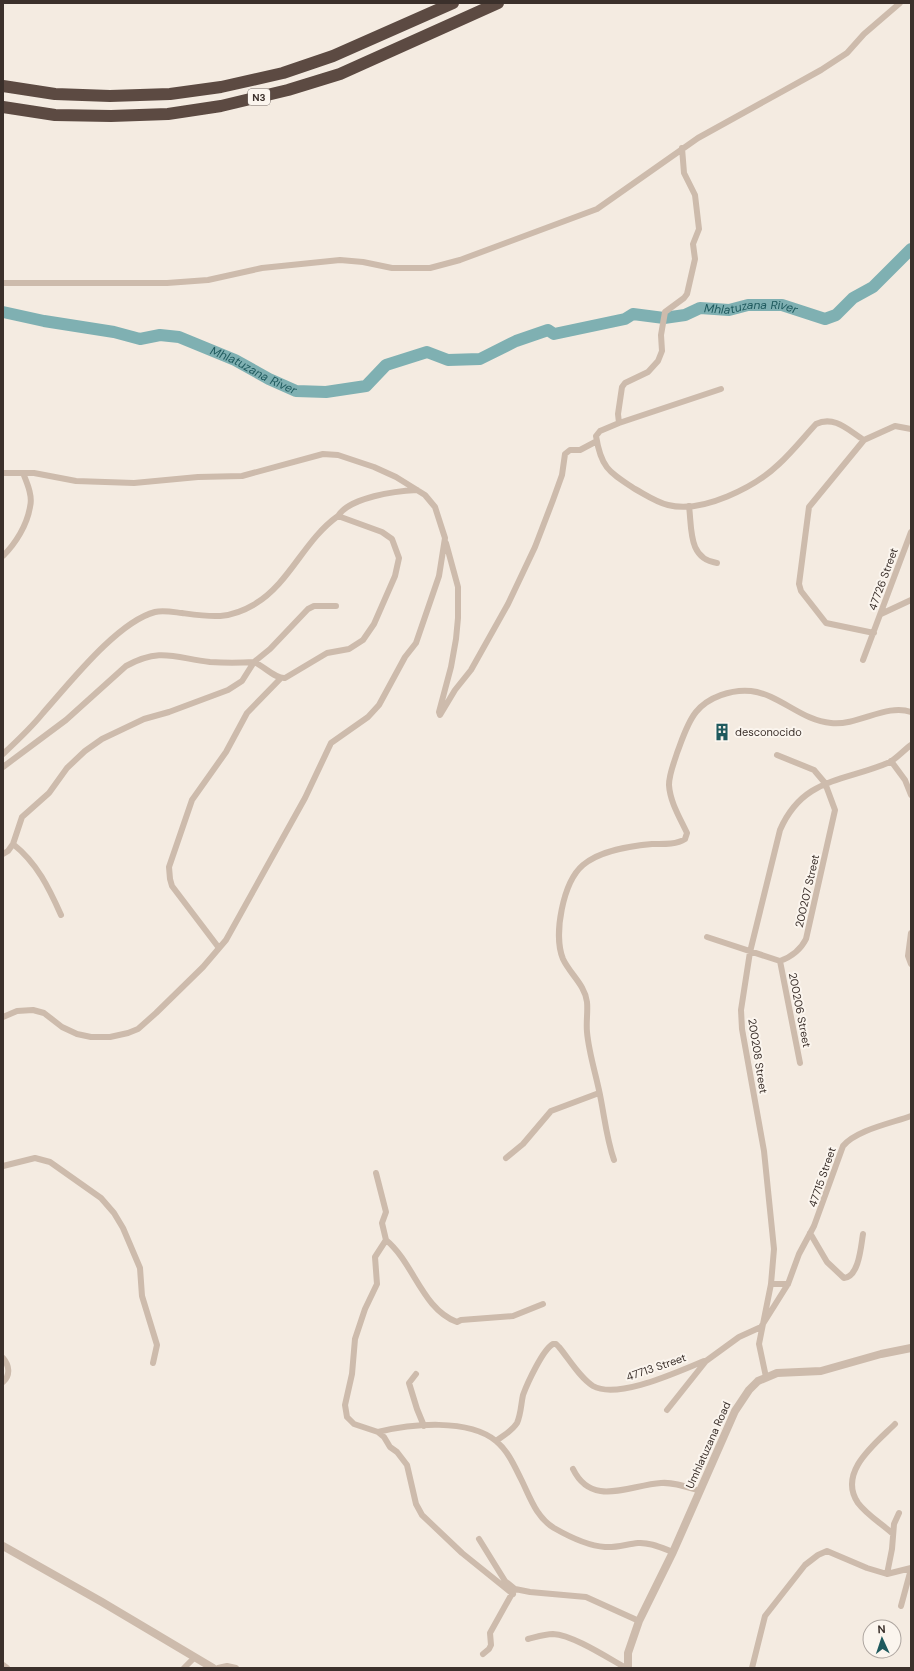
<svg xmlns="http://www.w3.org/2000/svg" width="914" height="1671" font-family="'DM Sans',sans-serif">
<rect width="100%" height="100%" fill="#f4ebe1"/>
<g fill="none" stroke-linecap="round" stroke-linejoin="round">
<path stroke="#7fb0b2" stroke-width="12" id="s1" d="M 3,312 L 44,321 L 114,332 L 140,339 L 160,335 L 179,337 L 235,360 L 269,379 L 296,391 L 326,392 L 366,386 L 386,365 L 427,352 L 448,360 L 480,359 L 516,341 L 548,330 L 554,334 L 625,319 L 633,314 L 664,318 L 685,315 L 700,308 L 729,310 L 748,305 L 782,305 L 825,319 L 836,315 L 853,298 L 873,287 L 911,249"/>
<path stroke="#cdbbac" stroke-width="6" d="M 682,148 L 684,173 L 695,195 L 699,229 L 693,244 L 695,259 L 687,294 L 684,298 L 665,312 L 661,335 L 662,351 L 658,361 L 648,372 L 625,383 L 622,387 L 618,414 L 619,423 L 600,431 L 596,436 C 601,468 609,472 635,489 C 646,495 656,502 668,505 C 702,514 755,487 779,464 C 792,452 804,437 816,424 C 835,415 849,431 864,440 L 895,426 L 911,429
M 3,283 L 167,283 L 208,280 L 262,268 L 340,260 L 363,262 L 392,268 L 430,268 L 460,260 L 597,209 L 698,138 L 821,70 L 847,53 L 864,34 L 900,3
M 619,423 L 721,389
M 864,440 L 809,507 L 799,584 L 801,591 L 826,623 L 874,633
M 3,473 L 34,473 L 76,481 L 134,483 L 198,477 L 242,476 L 323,454 L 338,455 L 374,467 L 396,477 L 425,495 L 435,507 L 445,538 L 439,576 L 416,643 L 405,657 L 379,705 L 368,717 L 331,743 L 305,798 L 226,940 L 203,967 L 156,1013 L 138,1029 L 128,1033 L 110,1037 L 91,1037 L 77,1034 L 62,1027 L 44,1013 L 33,1010 L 17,1011 L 3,1017
M 689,506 C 692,529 688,559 717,563
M 446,543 L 458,587 L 458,618 L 456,639 L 451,667 L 439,712 L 440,715 L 455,690 L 471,670 L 508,604 L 535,547 L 553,500 L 562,475 L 565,454 L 570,450 L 580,450 L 597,441
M 3,556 C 16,543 27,525 30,507 C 33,496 27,483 23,473
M 881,614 L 911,600
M 863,660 L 911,532
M 3,754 C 17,741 31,728 43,713 C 69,684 117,622 155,612 C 163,610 173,612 182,613 C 211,617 228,620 255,604 C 290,583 304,540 338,516
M 891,761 L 905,780 L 911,795
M 3,767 L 66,720 L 126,666 C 161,647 175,658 210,662 C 225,663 239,663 254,662 L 270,649 L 308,609 L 314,606 L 336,606
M 13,844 C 37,863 49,888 61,915
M 3,854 L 8,851 L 13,844 L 22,817 L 49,793 L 67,768 L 85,751 L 102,739 L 144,719 L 169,712 L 228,690 L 242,681 L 254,662 C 264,666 275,679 285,678 L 327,653 L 349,649 L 363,640 L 374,624 L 395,576 L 399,558 L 392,539 L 382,532 L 338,516 C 350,497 396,491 417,490
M 911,933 L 908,956 L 911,964
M 707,937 L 780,961 C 791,957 800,951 806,939 L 835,810 L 825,783 L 814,770 L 777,755
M 219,948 L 172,886 L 170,879 L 169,867 L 192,800 L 226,752 L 247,713 L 281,678
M 780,961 L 800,1063
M 506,1158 L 523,1144 L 551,1111 L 599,1093
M 614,1160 C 607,1140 605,1121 601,1100 C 597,1077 589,1055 587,1032 C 586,1022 588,1011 587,1002 C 585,985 570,974 563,959 C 553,935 563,882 583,865 C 601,850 630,846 652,844 C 662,844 676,845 685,839 L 687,833 C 680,818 670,802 669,785 C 669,774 674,763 677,753 C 682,740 687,723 696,712 C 708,697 732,689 751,691 C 779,694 802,721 831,723 C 858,726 887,703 911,712
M 3,1166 L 35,1158 L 50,1162 L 101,1198 L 114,1213 L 123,1228 L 140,1268 L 142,1296 L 157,1345 L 153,1363
M 376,1173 L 386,1212 L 382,1223 L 386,1240 L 375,1257 L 377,1284 L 365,1309 L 355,1339 L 352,1374 L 345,1405 L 347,1417 L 354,1424 L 378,1432 L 384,1437 L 390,1447 L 397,1452 L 407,1465 L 416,1504 L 422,1515 L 462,1553 L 513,1594
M 810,1233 L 827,1262 L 844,1278 C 859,1277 861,1246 863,1234
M 386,1240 C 414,1263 422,1309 457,1322 L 461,1320 L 513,1316 L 543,1304
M 771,1284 L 788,1284
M 3,1358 C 9,1365 11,1375 3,1382
M 416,1374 L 409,1383 L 417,1409 L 424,1426
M 766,1377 L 759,1344 L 771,1284 L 774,1249 L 764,1151 L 742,1029 L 741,1010 L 750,952 L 780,830 C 803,777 844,782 890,762 C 897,758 904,750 911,745
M 667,1410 L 706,1361 L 739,1337 L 761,1327 L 788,1284 L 799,1254 L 814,1226 L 843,1146 C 856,1130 892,1123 911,1116
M 378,1432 C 411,1424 468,1418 496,1441 C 508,1451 514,1465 521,1479 C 530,1497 536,1517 554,1528 C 568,1536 588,1546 605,1547 C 616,1548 627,1544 638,1543 C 650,1542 662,1548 673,1552
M 496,1441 C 503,1436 512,1431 517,1423 C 521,1414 521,1404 523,1395 C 527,1384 543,1349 553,1344 L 556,1344 L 559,1347 C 569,1359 580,1378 593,1386 C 618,1400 679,1371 704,1361
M 573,1469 C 592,1508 629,1485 661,1483 C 674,1482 687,1487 700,1491
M 893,1534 C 882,1524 867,1515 858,1503 C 837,1472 876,1443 895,1424
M 479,1539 L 505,1581 L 515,1589 L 530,1592 L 586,1597 L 639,1621
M 887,1574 L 892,1549 L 894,1524 L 899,1513
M 901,1606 L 911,1569
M 528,1639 C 536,1637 545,1634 553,1634 C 573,1635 608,1658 626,1668
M 483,1654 L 489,1649 L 491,1645 L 490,1633 L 514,1590
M 3,1665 L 7,1668
M 184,1668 L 195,1657
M 218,1668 L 227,1666 L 236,1668
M 752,1668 L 765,1616 L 805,1565 L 818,1555 L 827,1551 L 867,1568 L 887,1574 L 911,1568"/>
<path stroke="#cdbbac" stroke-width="8" d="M 3,1546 L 102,1602 L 213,1668
M 628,1668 L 628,1653 L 639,1621 L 673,1552 L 735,1411 L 749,1390 L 758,1381 L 777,1373 L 821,1371 L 881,1354 L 911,1348"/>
<path stroke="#5c4a42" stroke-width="12" d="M 3,86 L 55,94 L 110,96 L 170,94 L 221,87 L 283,73 L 333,56 L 453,3
M 3,107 L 55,115 L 111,116 L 168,114 L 221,106 L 288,90 L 340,74 L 498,3"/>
</g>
<defs>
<g id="building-bare" transform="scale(1.38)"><path d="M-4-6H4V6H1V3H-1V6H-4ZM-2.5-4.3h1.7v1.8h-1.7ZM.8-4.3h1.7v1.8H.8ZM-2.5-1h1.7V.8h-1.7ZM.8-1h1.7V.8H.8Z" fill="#1f5a5e" stroke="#fbf5ee" stroke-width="2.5" paint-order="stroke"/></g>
</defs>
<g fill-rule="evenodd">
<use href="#building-bare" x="722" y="732"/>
</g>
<g text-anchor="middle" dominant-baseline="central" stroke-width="4" stroke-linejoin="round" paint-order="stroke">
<rect fill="#fbf5ee" stroke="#756b66" stroke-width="1" x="248" y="89" width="22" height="16" rx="3"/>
<g font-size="10" font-weight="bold" fill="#3b302b">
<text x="259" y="97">N3</text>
</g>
<g font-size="11" fill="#3b302b" stroke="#fbf5ee">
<text transform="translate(883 579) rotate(-70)">47726 Street</text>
<text transform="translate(807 891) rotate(-77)">200207 Street</text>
<text transform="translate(800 1010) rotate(79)">200206 Street</text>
<text transform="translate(758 1056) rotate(81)">200208 Street</text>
<text transform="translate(822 1177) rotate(-71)">47715 Street</text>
<text transform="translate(656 1367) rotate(-19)">47713 Street</text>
<text transform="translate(708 1445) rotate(-66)">Umhlatuzana Road</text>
</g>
<g font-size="11" fill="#3b302b" stroke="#fbf5ee" text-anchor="start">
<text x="735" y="732">desconocido</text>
</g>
<g font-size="12" font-style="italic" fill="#1f5a5e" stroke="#fbf5ee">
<text stroke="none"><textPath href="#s1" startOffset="789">Mhlatuzana River</textPath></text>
<text stroke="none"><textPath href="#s1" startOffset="261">Mhlatuzana River</textPath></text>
</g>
</g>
<rect width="914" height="1671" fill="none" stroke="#3b302b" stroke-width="8"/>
<g transform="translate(882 1639) rotate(357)"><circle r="19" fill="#fbf5ee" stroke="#aea6a0"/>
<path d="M0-3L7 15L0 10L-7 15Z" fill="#1f5a5e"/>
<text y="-6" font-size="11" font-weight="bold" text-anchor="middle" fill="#3b302b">N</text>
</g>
</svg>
